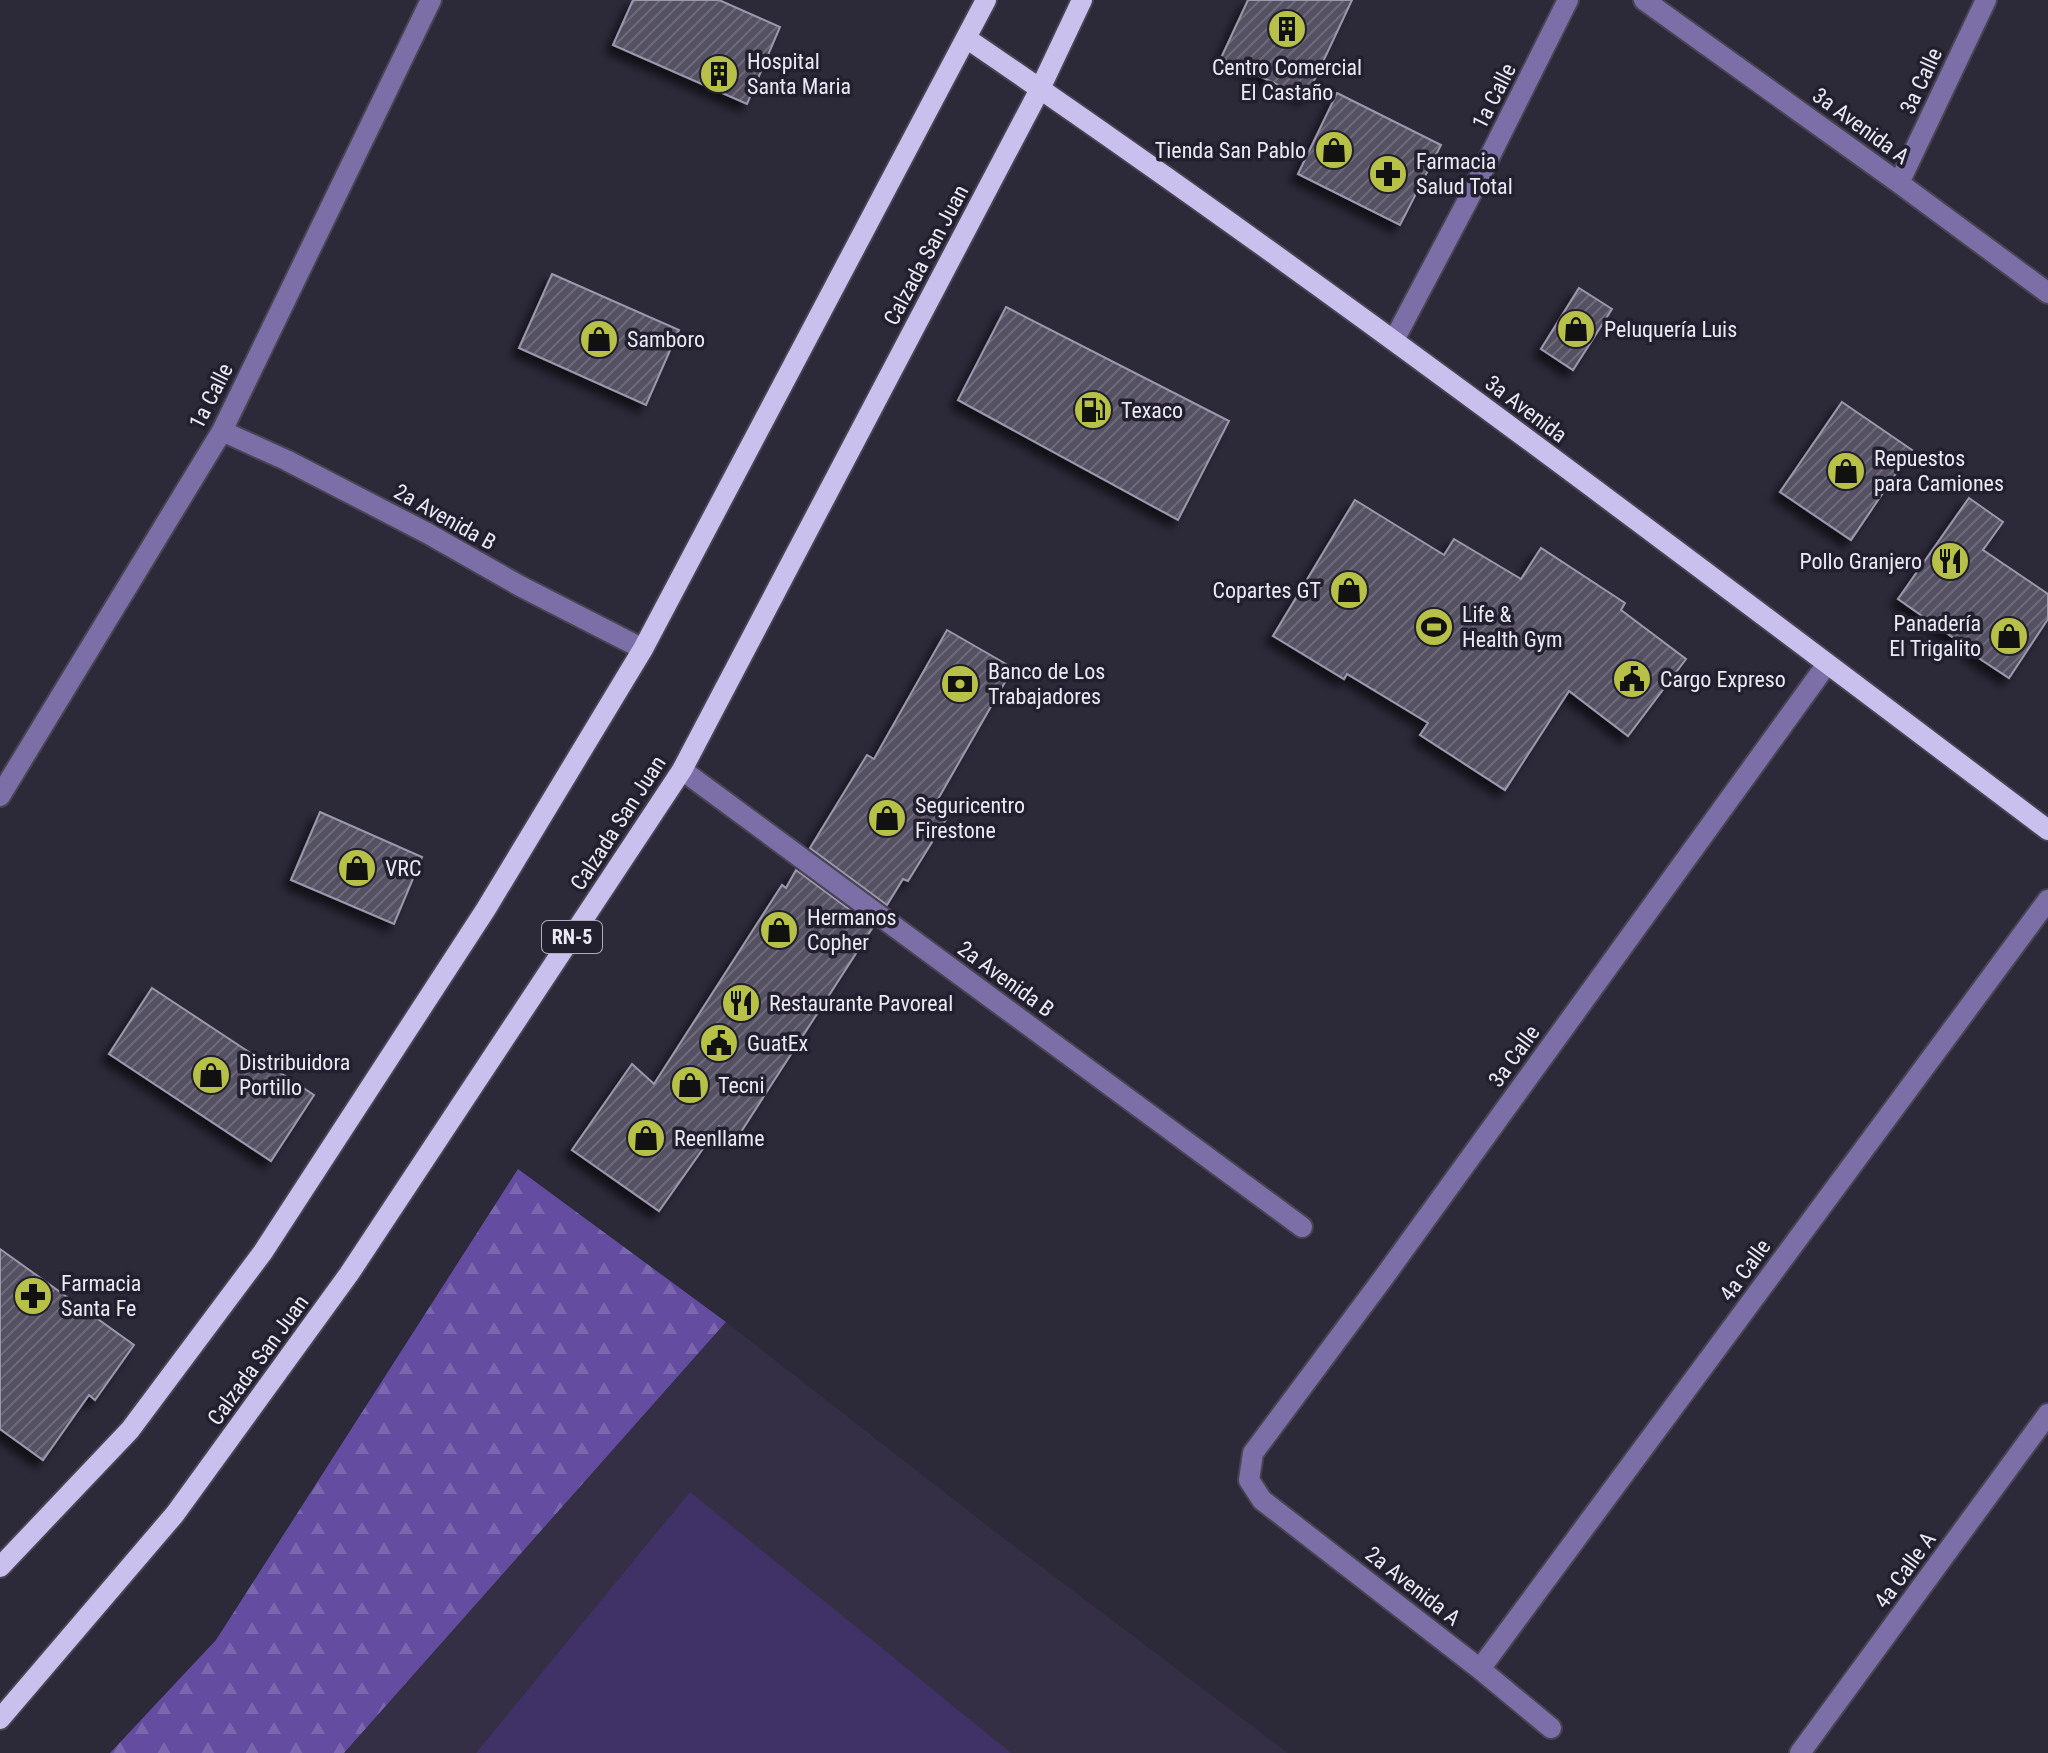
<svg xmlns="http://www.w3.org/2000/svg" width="2048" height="1753" font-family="'Roboto Condensed',sans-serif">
<defs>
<pattern id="forest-firs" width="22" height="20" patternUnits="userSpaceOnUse" patternTransform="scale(2)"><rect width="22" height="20" fill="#644da0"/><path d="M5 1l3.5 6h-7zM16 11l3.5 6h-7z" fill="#7a67ae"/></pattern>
<pattern id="building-hatch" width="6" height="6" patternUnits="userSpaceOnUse" patternTransform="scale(2)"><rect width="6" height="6" fill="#545163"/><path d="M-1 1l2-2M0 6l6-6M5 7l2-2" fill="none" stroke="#6d6a7a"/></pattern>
<filter id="shadow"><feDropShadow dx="-7" dy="7" stdDeviation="4" flood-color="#0009"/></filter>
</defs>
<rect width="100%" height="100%" fill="#2c2939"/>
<path fill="#342f45" d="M 726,1322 L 989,1527 L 1288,1753 L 344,1753 Z"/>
<path fill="#403266" d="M 690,1492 L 1011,1753 L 476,1753 Z"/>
<path fill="url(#forest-firs)" d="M 518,1169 L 726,1322 L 344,1753 L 110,1753 L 216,1640 Z"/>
<path fill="url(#building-hatch)" stroke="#9c98ad" stroke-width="2" filter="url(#shadow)" d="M 633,0 L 719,0 L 780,27 L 747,104 L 613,45 Z
M 1248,0 L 1352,0 L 1306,98 L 1221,58 Z
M 1337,93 L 1441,145 L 1400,225 L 1298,174 Z
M 552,274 L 679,330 L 646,405 L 519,348 Z
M 1579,288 L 1612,309 L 1573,370 L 1541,349 Z
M 1006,307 L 1229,421 L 1178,520 L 958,400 Z
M 1842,402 L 1912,450 L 1851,540 L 1780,492 Z
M 1969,498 L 2003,522 L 1983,550 L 2048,594 L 2048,619 L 2009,678 L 1971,653 L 1972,651 L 1898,599 Z
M 1355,500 L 1444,555 L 1454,539 L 1521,579 L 1541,548 L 1625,603 L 1621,610 L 1686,659 L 1628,736 L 1569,691 L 1505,790 L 1420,735 L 1428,723 L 1347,674 L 1344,679 L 1273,636 Z
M 947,630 L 1013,668 L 938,799 L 953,808 L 908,881 L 903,879 L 887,905 L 810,848 L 867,755 L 874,759 Z
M 320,812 L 422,857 L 394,924 L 291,880 Z
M 796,870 L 873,927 L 737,1138 L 719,1126 L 659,1211 L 572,1150 L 632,1064 L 654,1084 L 782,885 L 786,888 Z
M 152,988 L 314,1095 L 271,1161 L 109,1054 Z
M 0,1249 L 134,1345 L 95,1400 L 89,1395 L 43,1460 L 0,1429 Z"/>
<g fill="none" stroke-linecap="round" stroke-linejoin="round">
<g stroke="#474453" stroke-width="24">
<path id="minor" d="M 1644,0 L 1899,183 L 2048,293
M 1899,183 L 1986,0
M 1394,340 L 1468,200 L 1568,0
M 222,431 L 286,460 L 427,533 L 520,586 L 643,649
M 682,770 L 1302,1227
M 0,796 L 222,431 L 431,0
M 1480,1669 L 2048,900
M 1551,1728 L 1480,1669 L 1262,1500 L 1249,1480 L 1253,1453 L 1384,1277 L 1827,664
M 1800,1753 L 2048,1414"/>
</g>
<g stroke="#474453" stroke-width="24">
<path id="major" d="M 966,38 C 1336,290 1691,561 2048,830
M 0,1567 L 130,1430 L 263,1252 L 486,909 L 643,649 L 986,0
M 0,1719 L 175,1514 L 349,1274 L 682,770 L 1040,89 L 1082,0"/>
</g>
<use href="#minor" stroke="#7c6fa7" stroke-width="20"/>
<use href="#major" stroke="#c9c0ee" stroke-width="20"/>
</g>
<defs>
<g id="building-disc" transform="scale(2)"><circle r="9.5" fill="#b7c148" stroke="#221f2e"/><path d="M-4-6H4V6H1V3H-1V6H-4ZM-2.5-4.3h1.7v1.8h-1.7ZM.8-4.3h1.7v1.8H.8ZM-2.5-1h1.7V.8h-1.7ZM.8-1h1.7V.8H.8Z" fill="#111"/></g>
<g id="shop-disc" transform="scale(2)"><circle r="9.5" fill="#b7c148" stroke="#221f2e"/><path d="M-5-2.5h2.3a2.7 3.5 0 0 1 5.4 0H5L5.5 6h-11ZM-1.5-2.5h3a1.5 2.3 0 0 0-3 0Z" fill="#111"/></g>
<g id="pharmacy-disc" transform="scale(2)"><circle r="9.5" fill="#b7c148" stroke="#221f2e"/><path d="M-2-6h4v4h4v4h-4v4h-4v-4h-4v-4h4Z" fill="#111"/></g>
<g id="fuel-disc" transform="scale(2)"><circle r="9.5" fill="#b7c148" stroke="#221f2e"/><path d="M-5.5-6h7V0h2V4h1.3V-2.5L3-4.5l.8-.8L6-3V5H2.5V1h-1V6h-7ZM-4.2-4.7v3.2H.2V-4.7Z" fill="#111"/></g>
<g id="restaurant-disc" transform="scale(2)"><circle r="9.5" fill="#b7c148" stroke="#221f2e"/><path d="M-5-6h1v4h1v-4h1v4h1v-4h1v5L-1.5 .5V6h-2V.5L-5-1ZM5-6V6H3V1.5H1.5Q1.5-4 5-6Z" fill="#111"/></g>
<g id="stadium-disc" transform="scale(2)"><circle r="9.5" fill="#b7c148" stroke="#221f2e"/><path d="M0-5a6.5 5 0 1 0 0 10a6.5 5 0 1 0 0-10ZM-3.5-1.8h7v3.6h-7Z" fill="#111"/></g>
<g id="civic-disc" transform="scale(2)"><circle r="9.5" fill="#b7c148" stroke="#221f2e"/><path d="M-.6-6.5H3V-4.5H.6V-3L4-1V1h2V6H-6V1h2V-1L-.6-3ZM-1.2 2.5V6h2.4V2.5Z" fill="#111"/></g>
<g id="bank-disc" transform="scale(2)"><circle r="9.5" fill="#b7c148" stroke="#221f2e"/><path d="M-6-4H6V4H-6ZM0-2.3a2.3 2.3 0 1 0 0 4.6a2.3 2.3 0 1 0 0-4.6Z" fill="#111"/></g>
</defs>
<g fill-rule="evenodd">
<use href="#building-disc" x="1287" y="29"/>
<use href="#building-disc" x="719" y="74"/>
<use href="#shop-disc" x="1334" y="150"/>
<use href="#pharmacy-disc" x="1388" y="174"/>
<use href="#shop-disc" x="1576" y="329"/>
<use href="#shop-disc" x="599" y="339"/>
<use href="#fuel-disc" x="1093" y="410"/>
<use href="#shop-disc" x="1846" y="471"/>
<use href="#restaurant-disc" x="1950" y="561"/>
<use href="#shop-disc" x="1349" y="590"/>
<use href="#stadium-disc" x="1434" y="627"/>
<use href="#shop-disc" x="2009" y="636"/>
<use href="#civic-disc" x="1632" y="679"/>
<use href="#bank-disc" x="960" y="684"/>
<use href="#shop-disc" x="887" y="818"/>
<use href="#shop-disc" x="357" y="868"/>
<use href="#shop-disc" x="779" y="930"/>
<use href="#restaurant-disc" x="741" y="1003"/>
<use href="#civic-disc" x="719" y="1043"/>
<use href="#shop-disc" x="211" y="1075"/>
<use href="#shop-disc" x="690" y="1085"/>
<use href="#shop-disc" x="646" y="1138"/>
<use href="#pharmacy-disc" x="33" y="1296"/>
</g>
<g text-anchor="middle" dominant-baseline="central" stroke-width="7" stroke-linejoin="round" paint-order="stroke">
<rect fill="#221f2e" stroke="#afadb9" stroke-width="2" x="542" y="921" width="60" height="32" rx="6"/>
<g font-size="20" font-weight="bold" fill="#ebeaf4">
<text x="572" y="937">RN-5</text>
</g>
<g font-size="22" fill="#ebeaf4" stroke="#221f2e" text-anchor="start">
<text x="747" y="61">Hospital<tspan x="747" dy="25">Santa Maria</tspan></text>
<text x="1287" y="67" text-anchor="middle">Centro Comercial<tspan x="1287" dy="25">El Castaño</tspan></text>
<text x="1306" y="150" text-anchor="end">Tienda San Pablo</text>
<text x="1416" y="161">Farmacia<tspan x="1416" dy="25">Salud Total</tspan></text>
<text x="1604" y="329">Peluquería Luis</text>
<text x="627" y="339">Samboro</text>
<text x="1121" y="410">Texaco</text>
<text x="1874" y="458">Repuestos<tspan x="1874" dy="25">para Camiones</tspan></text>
<text x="1922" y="561" text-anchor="end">Pollo Granjero</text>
<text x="1321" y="590" text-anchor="end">Copartes GT</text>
<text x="1462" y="614">Life &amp;<tspan x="1462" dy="25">Health Gym</tspan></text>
<text x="1981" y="623" text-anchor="end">Panadería<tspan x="1981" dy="25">El Trigalito</tspan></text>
<text x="988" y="671">Banco de Los<tspan x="988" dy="25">Trabajadores</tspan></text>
<text x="1660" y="679">Cargo Expreso</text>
<text x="915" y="805">Seguricentro<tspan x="915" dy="25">Firestone</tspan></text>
<text x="385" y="868">VRC</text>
<text x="807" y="917">Hermanos<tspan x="807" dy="25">Copher</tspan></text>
<text x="769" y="1003">Restaurante Pavoreal</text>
<text x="747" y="1043">GuatEx</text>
<text x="239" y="1062">Distribuidora<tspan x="239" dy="25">Portillo</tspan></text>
<text x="718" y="1085">Tecni</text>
<text x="674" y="1138">Reenllame</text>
<text x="61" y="1283">Farmacia<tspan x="61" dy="25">Santa Fe</tspan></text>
</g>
<g font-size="22" fill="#ebeaf4" stroke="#221f2e">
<text transform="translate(1921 81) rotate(-65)">3a Calle</text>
<text transform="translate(1494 96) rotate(-63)">1a Calle</text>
<text transform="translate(1861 126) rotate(36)">3a Avenida A</text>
<text transform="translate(926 255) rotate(-62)">Calzada San Juan</text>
<text transform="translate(211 396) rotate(-63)">1a Calle</text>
<text transform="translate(1526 409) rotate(37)">3a Avenida</text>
<text transform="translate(445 517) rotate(29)">2a Avenida B</text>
<text transform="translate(618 823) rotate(-57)">Calzada San Juan</text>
<text transform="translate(1006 979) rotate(36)">2a Avenida B</text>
<text transform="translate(1514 1056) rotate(-54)">3a Calle</text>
<text transform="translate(1745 1270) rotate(-54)">4a Calle</text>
<text transform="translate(258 1360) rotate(-54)">Calzada San Juan</text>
<text transform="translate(1905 1570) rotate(-54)">4a Calle A</text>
<text transform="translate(1413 1586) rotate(38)">2a Avenida A</text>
</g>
</g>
</svg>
